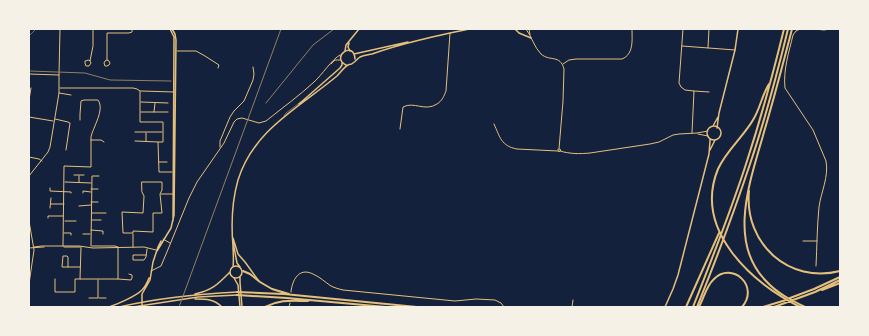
<svg xmlns="http://www.w3.org/2000/svg" width="869" height="336" font-family="'Work Sans',sans-serif">
<rect width="100%" height="100%" fill="#14213d"/>
<g fill="none" stroke-linecap="round" stroke-linejoin="round">
<path stroke="#e5c07b" stroke-width="0.5" d="M 29,36 L 36,29
M 284,116 L 286,113 L 302,101"/>
<path stroke="#e5c07b" stroke-width="1" d="M 526,29 C 532,37 534,47 541,54 C 550,62 560,54 564,69 L 563,101 L 559,149
M 529,29 L 530,35
M 683,29 L 679,83 L 681,87 L 685,90 L 694,91 L 692,133
M 800,29 L 796,31 L 793,35 C 789,52 783,70 785,88 L 813,130 L 826,161 C 829,177 821,192 819,207 C 817,227 817,247 816,266
M 814,29 L 824,30 L 830,29
M 682,46 L 735,50
M 708,48 L 709,29
M 177,51 L 196,51 L 205,56 L 219,65 L 218,68
M 107,60 L 105,61 L 104,63 L 105,66 L 107,66 L 109,65 L 110,63 L 109,61 L 107,60 L 107,33 L 129,33 L 132,32 L 132,29
M 90,61 L 89,60 L 85,61 L 85,63 L 86,66 L 89,66 L 91,63 L 90,61 L 93,46 L 93,29
M 563,64 L 569,60 L 576,59 L 622,59 C 634,54 632,40 632,29
M 60,88 L 133,88 L 137,89 L 140,91
M 140,91 L 140,122 L 163,122 L 163,142 L 158,142 L 159,172 L 172,172
M 141,91 L 174,92
M 694,91 L 709,92
M 59,93 L 71,95
M 29,100 L 31,88
M 141,102 L 168,103
M 141,112 L 168,112
M 154,112 L 155,103
M 29,117 L 53,121
M 55,119 L 68,122 L 70,123 L 66,150
M 494,124 C 500,137 501,146 517,149 L 558,151
M 400,129 L 403,107 C 414,101 425,112 437,104 C 442,101 444,96 446,91 L 450,33
M 135,132 L 162,132
M 698,134 L 708,136
M 91,140 L 101,140 L 104,142
M 135,141 L 158,142
M 146,141 L 146,133
M 220,147 L 220,141 L 230,117 L 234,111 L 244,101 L 253,80 L 254,74 L 253,67
M 559,149 L 561,150 L 559,152 L 558,150 Z
M 560,151 C 570,154 580,154 590,153 L 650,144 L 659,142 L 673,135 L 679,134 L 697,133 L 708,131
M 29,157 L 39,159 L 42,161
M 159,162 L 167,162
M 74,175 L 84,175
M 29,176 L 48,152 L 50,147 L 59,93 L 59,75
M 65,182 L 91,183
M 79,182 L 79,176
M 142,182 L 162,182 L 162,190 L 160,194 L 162,213 L 153,213 L 153,232 C 146,232 140,231 133,231 L 133,233 L 123,233 L 122,212 L 143,213 L 144,196 L 142,192 Z
M 50,188 L 50,191 L 71,192 L 71,193
M 91,189 L 98,189
M 83,193 L 83,191 L 91,192
M 161,194 L 174,194
M 91,202 L 98,202
M 51,204 L 64,204
M 79,206 L 91,205
M 50,208 L 51,198
M 92,213 L 106,213
M 48,218 L 48,216 L 63,216
M 92,220 L 101,220
M 29,221 L 34,250 L 29,284
M 65,221 L 76,221
M 91,230 L 103,231 L 103,234
M 64,233 L 71,233 L 71,235
M 83,234 L 90,234
M 803,241 L 817,241
M 63,246 L 64,166 L 91,167 L 91,137 C 93,127 105,110 98,100 L 84,100 L 81,101 L 80,114 L 80,120
M 91,246 L 92,176 L 99,176
M 92,246 L 115,246 L 118,247
M 34,247 L 42,246 L 79,246 L 93,248 L 144,247 L 156,250
M 64,247 L 80,247
M 81,247 L 80,279 L 118,279 L 118,248
M 133,247 L 133,234
M 29,248 L 43,247 L 44,247
M 146,255 L 133,255 L 133,260 L 144,260 L 146,257 L 147,249
M 68,267 L 68,257 L 67,256 L 63,256 L 62,267 L 80,267
M 55,279 L 55,292 L 75,292 L 75,279 L 80,279
M 118,279 L 131,280 L 132,278 L 132,275 L 129,274
M 291,292 C 292,280 299,267 313,274 C 320,277 325,282 331,286 C 335,288 339,289 343,290 L 455,301 L 476,299 L 495,300 L 501,303 L 504,307
M 89,298 L 98,298 L 98,280
M 99,298 L 106,298
M 289,307 L 290,303
M 572,307 L 573,300"/>
<path stroke="#e5c07b" stroke-width="1" d="M 331,64 L 335,60 L 340,60
M 29,74 L 59,75 L 60,29
M 163,239 L 170,243
M 151,271 L 161,266 L 169,247 L 189,198 L 197,182 L 224,143 L 234,122 L 237,119 L 242,118 L 259,123 L 266,121 C 282,108 299,96 314,82 C 322,75 332,59 340,55"/>
<path stroke="#e5c07b" stroke-width="1.5" d="M 170,29 L 174,37 L 174,40 L 173,221
M 349,43 L 348,47 L 350,51
M 345,51 L 346,45 L 359,29
M 713,126 L 718,117
M707 133a7 7 0 1 1 14 0a7 7 0 1 1-14 0Z
M 717,128 L 719,113 L 735,50 L 738,29
M 710,150 L 715,140
M 157,251 L 171,228 L 174,215 L 176,40 L 175,34 L 172,29
M 109,307 C 118,304 136,296 142,290 C 145,287 147,283 149,278
M 142,307 L 142,294 L 150,280 L 153,262 L 158,247 L 161,241
M 665,307 L 673,289 L 678,275 L 709,154 L 710,141 L 710,139"/>
<path stroke="#e5c07b" stroke-width="1.5" d="M 515,29 L 519,33 L 531,38
M 354,54 L 408,42
M 346,65 C 330,57 354,40 355,59
M 299,104 L 340,68 L 342,65 L 342,62
M 233,238 L 238,254 L 245,262 L 258,280
M 233,242 L 237,263 L 240,267
M230 272a6 6 0 1 1 12 0a6 6 0 1 1-12 0Z
M 233,267 C 234,260 233,253 233,246 C 231,223 232,201 238,180 C 254,129 300,107 337,76 C 340,73 344,67 348,65 C 352,63 349,66 353,63 C 356,61 357,59 360,57 C 364,55 368,55 372,54 C 403,43 436,36 469,29
M 240,277 L 240,282 L 242,307
M 234,278 L 238,285 L 240,307
M 195,294 C 213,290 218,284 230,272
M 195,299 C 206,299 214,299 222,307
M 119,307 C 158,298 197,294 237,292
M 133,307 L 198,297 L 237,295"/>
<path stroke="#e5c07b" stroke-width="2" d="M 792,29 C 783,64 774,98 764,132 C 751,179 726,242 767,282 C 777,293 791,300 805,307
M 769,84 C 762,95 760,109 753,120 C 743,137 726,151 718,169 C 693,230 751,282 800,307
M 749,191 C 744,244 789,284 840,271
M 243,271 L 250,274 L 260,282 L 272,289 L 289,294
M 822,290 L 840,283
M 237,292 L 284,294 L 417,307
M 237,295 L 287,298 L 386,307
M 790,298 L 814,289 L 840,277
M 265,307 C 281,299 292,301 308,301
M 686,307 L 719,233
M 693,307 C 712,259 731,211 747,161 C 761,118 773,74 784,29
M 697,307 C 716,260 734,212 750,164 C 765,120 777,74 788,29
M 699,307 C 704,298 706,286 714,279 C 732,261 760,286 742,307
M 763,307 L 786,300
M 774,307 L 815,292 L 840,280"/>
<path stroke="#918062" stroke-width="1" d="M 29,71 L 85,73 L 110,80 L 171,81"/>
<path stroke="#918062" stroke-width="1" d="M 266,103 L 313,45 L 334,29
M 179,307 L 281,29"/>
</g>
<rect width="869" height="336" fill="none" stroke="#f6f1e7" stroke-width="60"/>
</svg>
